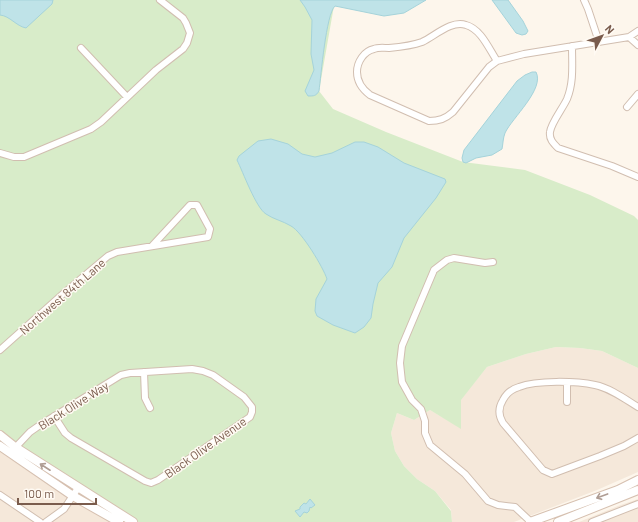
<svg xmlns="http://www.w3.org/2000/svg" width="638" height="522" font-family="Barlow,sans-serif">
<rect width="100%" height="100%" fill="#fdf6ec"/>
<path fill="#f5e8da" d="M 556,347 L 580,348 L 602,351 L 638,368 L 638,472 L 597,490 L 514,522 L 452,522 L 451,510 L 435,491 L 417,479 L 404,466 L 395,451 L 391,433 L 397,413 L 414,420 L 430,410 L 461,428 L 460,400 L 487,367 L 526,354 Z
M 0,451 L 9,458 L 111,522 L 0,522 Z
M 638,499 L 638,522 L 579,522 L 618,506 Z"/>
<path fill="#d8ecc9" d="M 0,0 L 335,0 L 319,91 L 333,109 L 386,132 L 463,162 L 525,170 L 590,195 L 634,216 L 638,220 L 638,368 L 602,351 L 580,348 L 556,347 L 526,354 L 487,367 L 461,400 L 461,429 L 430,410 L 414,420 L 397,413 L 391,433 L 395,451 L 404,466 L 417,479 L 435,491 L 451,511 L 452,522 L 111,522 L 0,451 Z"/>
<path fill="#bfe3e8" stroke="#a5d3da" d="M 0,0 L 53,0 L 52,4 L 26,28 C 16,26 10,16 0,15 Z
M 300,0 L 426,0 L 404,13 L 384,16 L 335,6 C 326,14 321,76 319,91 C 316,96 314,96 308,96 L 305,91 L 314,70 L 311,54 L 312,20 L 305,7 Z
M 492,0 L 508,0 L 523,21 L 528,31 L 526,34 L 522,35 L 516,33 Z
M 532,72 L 536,72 C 545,89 512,118 505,133 C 503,138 503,144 502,149 L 492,155 L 476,158 L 466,163 L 463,162 L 462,158 L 464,150 L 517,81 L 525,75 Z
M 271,139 L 288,144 L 302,154 L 315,157 L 332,153 L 355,142 L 364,142 L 378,147 L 404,163 L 445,179 L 446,182 L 436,198 L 404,238 L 392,267 L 378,283 L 373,304 L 371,318 L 364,327 L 355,333 L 333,325 L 317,316 L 315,311 L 316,299 L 327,279 C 323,267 302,232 291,226 C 283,221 273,219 266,214 C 256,208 243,172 237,160 L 239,156 L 258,141 Z
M 310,499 L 315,505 L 311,508 L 310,507 L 309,511 L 307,513 L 304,512 L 300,517 L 295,511 L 300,509 L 300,507 L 304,503 L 306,504 Z"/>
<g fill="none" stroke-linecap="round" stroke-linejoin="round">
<g stroke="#d1beb0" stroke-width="8">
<path id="street" d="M 584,0 L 588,9 L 599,42
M 629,37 L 638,45
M 572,46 C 572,64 574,82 567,99 C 563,108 551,123 550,132 C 549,139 553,143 558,148 L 612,166 L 638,177
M 81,48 L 127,97
M 497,61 C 489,49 481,29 466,25 C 451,20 435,36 422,42 C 411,46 400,47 389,48 C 384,48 378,47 374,49 C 364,51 357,62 357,72 C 357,82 362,89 370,95 L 429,121 C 439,121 445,119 453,112 L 489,67 L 497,61 L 524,54 L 629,37 L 638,31
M 627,107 L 638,94
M 0,153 L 14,157 L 24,157 L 91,129 L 101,122 L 156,70 L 183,49 L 187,43 L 190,33 L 186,23 L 183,18 L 160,0
M 493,262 L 485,263 L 454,258 L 447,260 L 434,270 L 402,346 L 400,363 L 402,382 L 412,400 L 421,409 L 425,421 L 425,433 L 430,445 L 465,474 L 488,501 L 498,505 L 515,507 L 531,522
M 0,350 L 64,293 L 108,256 L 117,252 L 208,237 L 210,229 L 197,205 L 190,205 L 152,246
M 144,372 L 145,398 L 150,408
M 567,402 L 567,382
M 638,407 C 625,399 610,388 595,385 C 576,381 537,380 519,387 C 512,389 506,394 503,400 C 498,408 498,415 503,423 L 543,470 L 552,474 L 600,456 L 624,446 L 638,438
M 13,450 L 30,432 L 40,425 L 121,375 L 130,373 L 192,369 L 203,371 L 213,375 L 244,397 L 252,407 L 252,412 L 250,417 L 158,480 L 151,483 L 145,481 L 71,438 L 65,433 L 54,416
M 0,495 L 40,522
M 46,522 L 64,509 L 78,488
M 592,522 L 638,504"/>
</g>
<g stroke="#d6c0b0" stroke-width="10">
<path id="secondary" d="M 0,435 L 15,447 L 133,522
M 0,446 L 73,496 L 119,522
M 530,522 L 618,490 L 638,480
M 558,522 L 638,490"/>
</g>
<use href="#street" stroke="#fff" stroke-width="6"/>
<use href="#secondary" stroke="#fff" stroke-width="8"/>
</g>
<defs><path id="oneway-shaft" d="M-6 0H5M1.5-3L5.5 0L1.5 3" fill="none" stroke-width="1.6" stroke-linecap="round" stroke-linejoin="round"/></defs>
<g stroke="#af9d94">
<use href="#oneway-shaft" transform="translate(45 467) rotate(-147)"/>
<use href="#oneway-shaft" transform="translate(602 496) rotate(160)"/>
</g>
<g text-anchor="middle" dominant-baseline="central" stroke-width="3" stroke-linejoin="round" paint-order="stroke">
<g font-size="12" fill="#7a5c4d" stroke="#fffaf3">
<text transform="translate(62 296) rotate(-41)">Northwest 84th Lane</text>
<text transform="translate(73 405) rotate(-32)">Black Olive Way</text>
<text transform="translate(205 447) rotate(-35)">Black Olive Avenue</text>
</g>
</g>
<g transform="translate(602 36) rotate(49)" stroke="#fffaf3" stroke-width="3" paint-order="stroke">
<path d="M0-3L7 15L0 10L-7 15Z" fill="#7a5c4d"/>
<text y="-6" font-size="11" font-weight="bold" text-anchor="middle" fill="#7a5c4d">N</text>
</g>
<path d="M18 498v6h78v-6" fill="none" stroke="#7a5c4d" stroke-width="2"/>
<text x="24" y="498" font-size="12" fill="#7a5c4d" stroke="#fffaf3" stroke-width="3" paint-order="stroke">100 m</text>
</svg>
